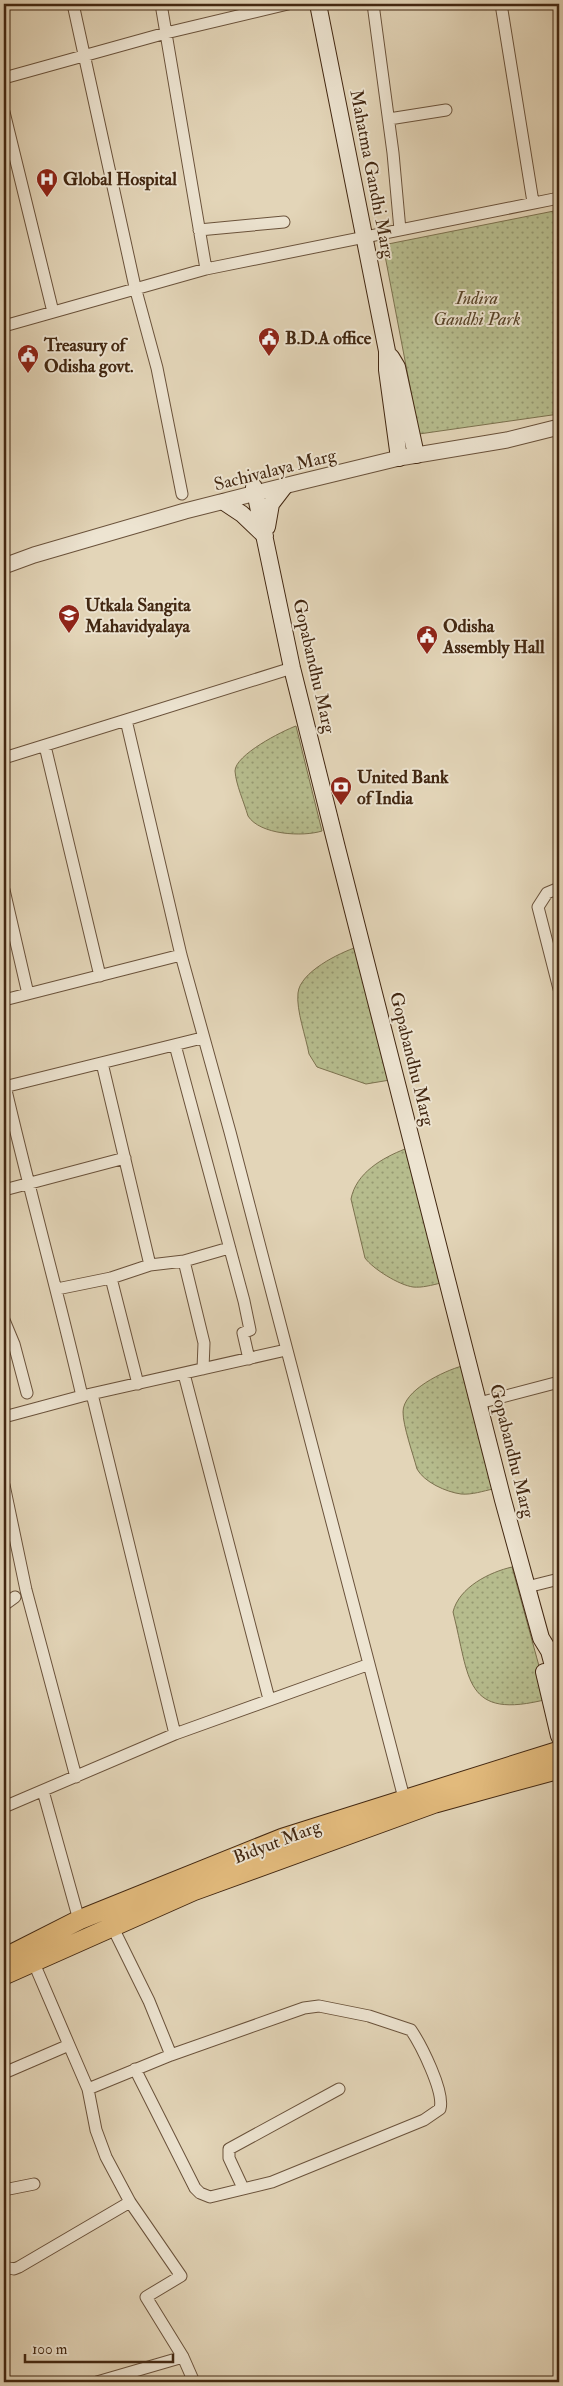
<svg xmlns="http://www.w3.org/2000/svg" width="563" height="2386" font-family="'IM FELL Double Pica',serif">
<defs>
<pattern id="grass-dots" width="8" height="8" patternUnits="userSpaceOnUse" patternTransform="scale(1.25)"><rect width="8" height="8" fill="#b6bc8d"/><path d="M2 2h.1M6 6h.1" fill="none" stroke="#969972" stroke-width="1.8" stroke-linecap="round"/></pattern>
</defs>
<rect width="100%" height="100%" fill="#e3d5b8"/>
<filter id="stains"><feTurbulence type="fractalNoise" baseFrequency=".004" numOctaves="4"/><feColorMatrix values="0 0 0 0 .2 0 0 0 0 .09 0 0 0 0 .02 0 0 0 .5 -.17"/></filter>
<radialGradient id="worn" r=".72"><stop offset=".6" stop-color="#630" stop-opacity="0"/><stop offset="1" stop-color="#630" stop-opacity=".3"/></radialGradient>
<path fill="url(#grass-dots)" stroke="#7c724f" d="M 559,210 L 559,414 L 419,434 L 383,245 Z
M 296,726 L 322,831 C 303,837 260,835 248,816 C 244,802 236,785 235,771 C 235,755 282,731 296,726 Z
M 357,947 L 390,1080 L 366,1084 L 317,1067 L 309,1054 C 306,1037 296,1010 298,993 C 300,972 339,953 357,947 Z
M 405,1149 L 441,1283 C 432,1285 422,1288 413,1287 C 399,1285 373,1269 365,1258 L 351,1199 C 356,1173 382,1158 405,1149 Z
M 462,1366 L 493,1489 C 483,1491 472,1495 461,1494 C 446,1492 424,1482 417,1469 C 413,1454 403,1426 403,1412 C 403,1390 444,1371 462,1366 Z
M 512,1567 L 548,1699 C 463,1721 470,1678 453,1612 C 459,1587 490,1572 512,1567 Z"/>
<g fill="none" stroke-linecap="round" stroke-linejoin="round">
<g stroke="#6a523b" stroke-width="13">
<path id="minor" d="M 73,4 L 135,287 L 157,368 L 182,494
M 161,4 L 206,269
M 373,4 L 393,153 L 400,230
M 501,4 L 533,202
M 4,78 L 166,33 L 288,4
M 4,112 L 53,312
M 389,119 L 446,110
M 199,230 L 284,222
M 4,326 L 206,269 L 559,198
M 292,668 L 126,720 L 181,955 L 230,1132 L 404,1798
M 45,746 L 100,976
M 4,758 L 126,720
M 559,888 L 547,893 L 538,907 L 559,989
M 4,890 L 28,994
M 4,1000 L 181,955
M 175,1045 L 244,1301 L 250,1330 L 243,1333 L 249,1359
M 102,1063 L 150,1265
M 5,1086 C 29,1190 58,1292 82,1396
M 4,1087 L 202,1038
M 4,1190 L 125,1158
M 184,1261 L 204,1343 L 203,1369
M 111,1278 L 138,1384
M 57,1289 L 111,1278 L 150,1265 L 184,1261 L 229,1248
M 4,1320 L 14,1344 L 27,1393
M 184,1374 L 269,1699
M 92,1394 L 175,1734
M 479,1403 L 559,1382
M 4,1417 L 82,1396 L 286,1350
M 4,1485 L 26,1590 L 76,1777
M 527,1587 L 559,1579
M 4,1605 L 15,1597
M 43,1791 L 79,1920
M 4,1807 L 175,1734 L 367,1665
M 69,2045 L 88,2089 L 96,2130 L 106,2157 L 130,2202 L 181,2276 L 146,2297 L 183,2357 L 194,2382
M 135,2069 L 195,2188 L 200,2193 L 210,2197 L 272,2182 L 424,2120 L 440,2109 C 445,2092 421,2045 411,2030 L 369,2016 L 319,2006 L 304,2008 L 171,2055
M 4,2073 L 69,2045 L 33,1961
M 88,2089 L 171,2055 L 149,2001 L 112,1926
M 243,2188 L 229,2158 L 229,2149 L 339,2089
M 4,2190 L 34,2184
M 4,2267 L 14,2269 L 19,2267 L 130,2202
M 97,2382 L 183,2357"/>
</g>
<g stroke="#6a523b" stroke-width="17">
<path id="tertiary" d="M 4,566 L 34,555 L 185,511 L 296,483 L 399,458 L 507,440 L 559,427"/>
</g>
<g stroke="#422711" stroke-width="18">
<path id="secondary" d="M 318,4 L 387,351 L 387,370 L 399,458
M 391,357 L 397,367 L 416,455
M 254,487 L 292,668 L 337,848 L 503,1500 L 541,1638 L 549,1651 L 559,1688
M 224,502 L 242,514 L 265,536
M 267,527 L 271,504 L 284,487
M 544,1672 L 559,1736"/>
</g>
<g stroke="#422711" stroke-width="21">
<path id="primary" d="M 4,1958 L 79,1920 L 283,1838 L 559,1751
M 4,1975 L 193,1891 L 435,1803 L 559,1769"/>
</g>
<use href="#minor" stroke="#ede4d1" stroke-width="11"/>
<use href="#tertiary" stroke="#ede4d1" stroke-width="15"/>
<use href="#secondary" stroke="#ede4d1" stroke-width="16"/>
<use href="#primary" stroke="#e2ba7c" stroke-width="19"/>
</g>
<defs>
<g id="hospital-pin" transform="scale(1.125)"><path d="M0 17L-7.5 6A9.5 9.5 0 1 1 7.5 6Z" fill="#8f2418" stroke="#ede4d1"/><path d="M-5-5h3v3.5h4V-5h3V5h-3V1.5h-4V5h-3Z" fill="#fff"/></g>
<g id="civic-pin" transform="scale(1.125)"><path d="M0 17L-7.5 6A9.5 9.5 0 1 1 7.5 6Z" fill="#8f2418" stroke="#ede4d1"/><path d="M-.6-6.5H3V-4.5H.6V-3L4-1V1h2V6H-6V1h2V-1L-.6-3ZM-1.2 2.5V6h2.4V2.5Z" fill="#fff"/></g>
<g id="university-pin" transform="scale(1.125)"><path d="M0 17L-7.5 6A9.5 9.5 0 1 1 7.5 6Z" fill="#8f2418" stroke="#ede4d1"/><path d="M0-5L7-2L0 1L-7-2ZM-4 1L0 2.5L4 1V4Q0 6-4 4Z" fill="#fff"/></g>
<g id="bank-pin" transform="scale(1.125)"><path d="M0 17L-7.5 6A9.5 9.5 0 1 1 7.5 6Z" fill="#8f2418" stroke="#ede4d1"/><path d="M-6-4H6V4H-6ZM0-2.3a2.3 2.3 0 1 0 0 4.6a2.3 2.3 0 1 0 0-4.6Z" fill="#fff"/></g>
</defs>
<g fill-rule="evenodd">
<use href="#hospital-pin" x="47" y="179"/>
<use href="#civic-pin" x="269" y="338"/>
<use href="#civic-pin" x="28" y="355"/>
<use href="#university-pin" x="69" y="615"/>
<use href="#civic-pin" x="427" y="636"/>
<use href="#bank-pin" x="341" y="787"/>
</g>
<g text-anchor="middle" dominant-baseline="central" stroke-width="4" stroke-linejoin="round" paint-order="stroke">
<g font-size="18" fill="#422711" stroke="#ede4d1">
<text transform="translate(372 174) rotate(79)">Mahatma Gandhi Marg</text>
<text transform="translate(275 470) rotate(-14)">Sachivalaya Marg</text>
<text transform="translate(314 666) rotate(77)">Gopabandhu Marg</text>
<text transform="translate(412 1059) rotate(76)">Gopabandhu Marg</text>
<text transform="translate(512 1451) rotate(76)">Gopabandhu Marg</text>
<text transform="translate(277 1842) rotate(-21)">Bidyut Marg</text>
</g>
<g font-size="18" font-weight="bold" fill="#422711" stroke="#ede4d1" text-anchor="start">
<text x="63" y="179">Global Hospital</text>
<text x="285" y="338">B.D.A office</text>
<text x="44" y="345">Treasury of<tspan x="44" dy="21">Odisha govt.</tspan></text>
<text x="85" y="605">Utkala Sangita<tspan x="85" dy="21">Mahavidyalaya</tspan></text>
<text x="443" y="626">Odisha<tspan x="443" dy="21">Assembly Hall</tspan></text>
<text x="357" y="777">United Bank<tspan x="357" dy="21">of India</tspan></text>
</g>
<g font-size="18" font-style="italic" fill="#59452a" stroke="#ede4d1">
<text x="477" y="298">Indira<tspan x="477" dy="21">Gandhi Park</tspan></text>
</g>
</g>
<rect width="563" height="2386" fill="none" stroke="#e3d5b8" stroke-width="20"/>
<rect x="5" y="5" width="553" height="2376" fill="none" stroke="#422711" stroke-width="2.5"/>
<rect x="10" y="10" width="543" height="2366" fill="none" stroke="#422711"/>
<path d="M25 2354v8h148v-8" fill="none" stroke="#422711" stroke-width="2.5"/>
<text x="32" y="2354" font-size="15" fill="#422711" stroke="#ede4d1" stroke-width="4" paint-order="stroke">100 m</text>
<rect width="100%" height="100%" filter="url(#stains)"/>
<rect width="100%" height="100%" fill="url(#worn)"/>
</svg>
